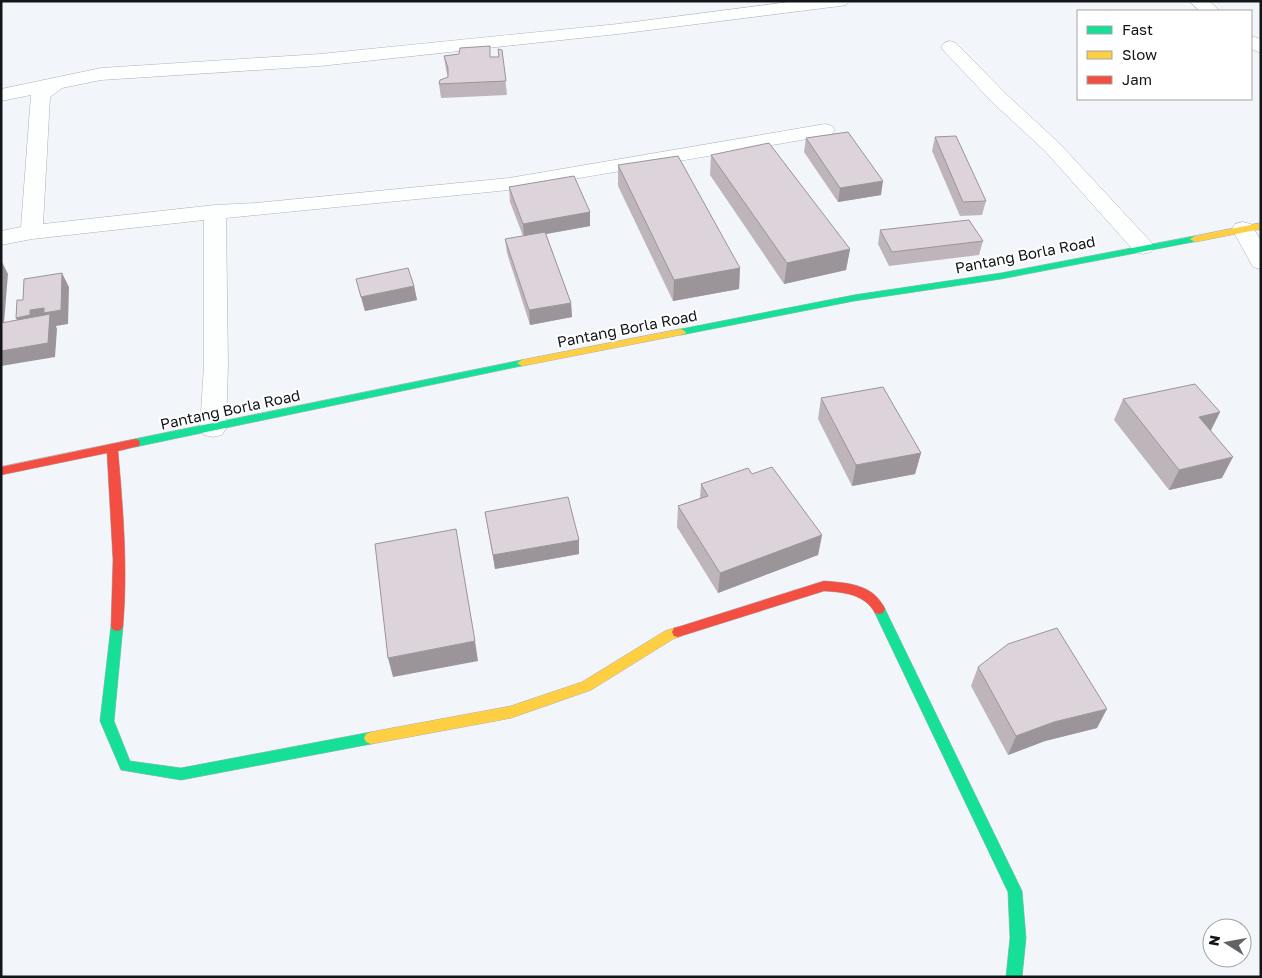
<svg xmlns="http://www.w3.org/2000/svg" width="1262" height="978" font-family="'Golos Text',sans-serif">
<rect width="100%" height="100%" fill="#f2f6fa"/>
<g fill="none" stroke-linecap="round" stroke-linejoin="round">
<g stroke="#aeb1b4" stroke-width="1">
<path id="street" d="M 796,1 L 849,1 L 846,5 L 840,6 L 618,34 L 320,66 L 101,80 L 62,88 L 50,97 L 43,224 L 215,205 L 256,203 L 509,178 L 825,124 L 832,126 L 835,130 L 832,134 L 825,136 L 509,190 L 226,218 L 228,365 L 226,428 L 222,435 L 213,437 L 204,435 L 200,428 L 204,365 L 204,220 L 32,239 L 1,245 L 1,231 L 21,227 L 31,95 L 1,101 L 1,89 L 101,68 L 320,54 L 618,24 Z
M 1189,1 L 1209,1 L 1220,11 L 1200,11 Z
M 1251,36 L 1261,39 L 1261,53 L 1251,49 Z
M 950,41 L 956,43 L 1006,94 L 1059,143 L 1151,242 L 1154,247 L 1151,252 L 1143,254 L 1135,252 L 1045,151 L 992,102 L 944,51 L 941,47 L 944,43 Z
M 1243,222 L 1251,224 L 1261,241 L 1261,269 L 1253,267 L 1232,229 L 1235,224 Z"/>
</g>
<g stroke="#aeb1b4" stroke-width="1">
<path id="fast" d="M 1195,236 L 1200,239 L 1198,241 L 1001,279 L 854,301 L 681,335 L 676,332 L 681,329 L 854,295 L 1001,273 Z
M 522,360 L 526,361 L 527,363 L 526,365 L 135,447 L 130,443 L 135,439 Z
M 879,604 L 883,605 L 885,609 L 1022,891 L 1026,938 L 1022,977 L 1006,977 L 1010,938 L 1008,892 L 873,609 L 875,605 Z
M 117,621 L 121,622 L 123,626 L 114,721 L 130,761 L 181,768 L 371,732 L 376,734 L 378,738 L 376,742 L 371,744 L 181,780 L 121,770 L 100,721 L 111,626 L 113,622 Z"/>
</g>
<g stroke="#aeb1b4" stroke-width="1">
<path id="slow" d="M 1261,223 L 1261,229 L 1195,242 L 1190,239 L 1195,236 Z
M 681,329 L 686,332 L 685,334 L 522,366 L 517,363 L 522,360 Z
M 678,627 L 682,628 L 684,632 L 682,636 L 673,639 L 591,690 L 511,718 L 371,744 L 366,742 L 364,738 L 366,734 L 371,732 L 511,706 L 582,682 L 665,631 Z"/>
</g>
<g stroke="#aeb1b4" stroke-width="1">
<path id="jam" d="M 135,439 L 139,440 L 140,443 L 139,446 L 118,451 C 123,509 128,567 123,626 L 121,630 L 117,631 L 113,630 L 111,626 L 113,560 L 107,453 L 1,475 L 1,467 Z
M 824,581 C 849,583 873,584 885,609 L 883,613 L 879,614 L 875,613 C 865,594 843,592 824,591 L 678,637 L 674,636 L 672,632 L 674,628 L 678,627 Z"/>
</g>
<use href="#street" fill="#fdfefe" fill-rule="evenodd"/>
<use href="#fast" fill="#16e098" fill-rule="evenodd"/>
<use href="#slow" fill="#ffcf43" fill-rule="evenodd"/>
<use href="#jam" fill="#f24e42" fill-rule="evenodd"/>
</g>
<path fill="#beb5bb" d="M 502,50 L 507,95 L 441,98 L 439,84 L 448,77 L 446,70 L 444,56 L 499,57 Z
M 935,137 L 986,201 L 982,215 L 960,216 L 932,151 Z
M 806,138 L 881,195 L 838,202 L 804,152 Z
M 711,155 L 850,249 L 846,270 L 784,284 L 710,175 Z
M 618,165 L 740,268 L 739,289 L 673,301 L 618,186 Z
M 509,187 L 590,212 L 590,226 L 546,234 L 571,303 L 572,317 L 530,325 L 507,253 L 505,239 L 523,236 L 510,202 Z
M 880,230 L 983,241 L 979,255 L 889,266 L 878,244 Z
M 356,279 L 414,286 L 417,300 L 365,311 Z
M 821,398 L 921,453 L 915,474 L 852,486 L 818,419 Z
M 1123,399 L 1220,412 L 1211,431 L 1222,478 L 1169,490 L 1114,420 Z
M 752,474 L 822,535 L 818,555 L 718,593 L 677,527 L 678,506 L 700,498 L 701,484 Z
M 485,512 L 579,554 L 495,569 Z
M 978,667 L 1097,728 L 1045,741 L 1008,755 L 971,686 Z"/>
<path fill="#9b9499" d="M 883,181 L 881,195 L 838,202 L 840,188 Z
M 590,212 L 590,226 L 524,238 L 523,224 Z
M 850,249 L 846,270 L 784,284 L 787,263 Z
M 1,260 L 8,274 L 3,335 L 1,335 Z
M 740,268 L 739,289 L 673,301 L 674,280 Z
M 62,273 L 69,287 L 68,324 L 56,326 L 57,329 L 55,357 L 1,366 L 1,351 L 23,332 L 16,318 Z
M 414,286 L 417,300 L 365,311 L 361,297 Z
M 571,303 L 572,317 L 530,325 L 529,310 Z
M 1220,412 L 1209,433 L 1199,417 Z
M 921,453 L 915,474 L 852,486 L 856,465 Z
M 1233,457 L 1222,478 L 1169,490 L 1179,470 Z
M 822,535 L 818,555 L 718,593 L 720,573 Z
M 579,540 L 579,554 L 495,569 L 493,555 Z
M 475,641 L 478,661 L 393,677 L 388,658 Z
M 1107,709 L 1097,728 L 1045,741 L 1008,755 L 1016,736 L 1054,722 Z"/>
<path fill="#ddd3da" stroke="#9b9499" d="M 490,46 L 490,57 L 499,57 L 498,49 L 502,50 L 506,81 L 439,84 L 440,80 L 448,77 L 448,68 L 444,56 L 459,54 L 460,48 Z
M 848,132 L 883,181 L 840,188 L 806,138 Z
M 956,136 L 986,201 L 963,202 L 935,137 Z
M 769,143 L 850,249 L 787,263 L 711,155 Z
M 678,156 L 740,268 L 674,280 L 618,165 Z
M 574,176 L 590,212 L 523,224 L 509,187 Z
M 969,220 L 983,241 L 892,252 L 880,230 Z
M 545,232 L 571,303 L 529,310 L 505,239 Z
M 408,268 L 414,286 L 361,297 L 356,279 Z
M 62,273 L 61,310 L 44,313 L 44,308 L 30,310 L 30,315 L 16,318 L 17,300 L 23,300 L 24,279 Z
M 50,314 L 48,343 L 1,351 L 1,323 Z
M 1195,384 L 1220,412 L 1199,417 L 1233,457 L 1179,470 L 1123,399 Z
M 883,387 L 921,453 L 856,465 L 821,398 Z
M 772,467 L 822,535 L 720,573 L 678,506 L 708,496 L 701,484 L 748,468 L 752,474 Z
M 568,497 L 579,540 L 493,555 L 485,512 Z
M 456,529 L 475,641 L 388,658 L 375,544 Z
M 1057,628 L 1107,709 L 1054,722 L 1016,736 L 978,667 L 1008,644 Z"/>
<g text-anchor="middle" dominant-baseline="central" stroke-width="4" stroke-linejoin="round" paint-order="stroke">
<g font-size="15" fill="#131618" stroke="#fff">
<text transform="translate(1025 254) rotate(-11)">Pantang Borla Road</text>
<text transform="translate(627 328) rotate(-11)">Pantang Borla Road</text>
<text transform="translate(230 409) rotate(-12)">Pantang Borla Road</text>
</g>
</g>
<rect width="1262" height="978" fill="none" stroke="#131618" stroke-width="5"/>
<rect x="1077" y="10" width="175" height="90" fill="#ffffff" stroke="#a1a2a3"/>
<rect x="1087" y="26" width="25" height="8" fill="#16e098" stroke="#a1a2a3"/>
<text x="1122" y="35" font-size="15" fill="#131618">Fast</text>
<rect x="1087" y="51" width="25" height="8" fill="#ffcf43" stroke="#a1a2a3"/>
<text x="1122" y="60" font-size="15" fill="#131618">Slow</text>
<rect x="1087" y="76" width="25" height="8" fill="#f24e42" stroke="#a1a2a3"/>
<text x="1122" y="85" font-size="15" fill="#131618">Jam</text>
<g transform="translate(1227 943) rotate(281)"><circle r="24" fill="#ffffff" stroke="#a1a2a3"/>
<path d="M0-4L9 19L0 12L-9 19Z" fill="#616467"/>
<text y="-8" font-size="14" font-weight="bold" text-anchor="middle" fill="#131618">N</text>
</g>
</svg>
